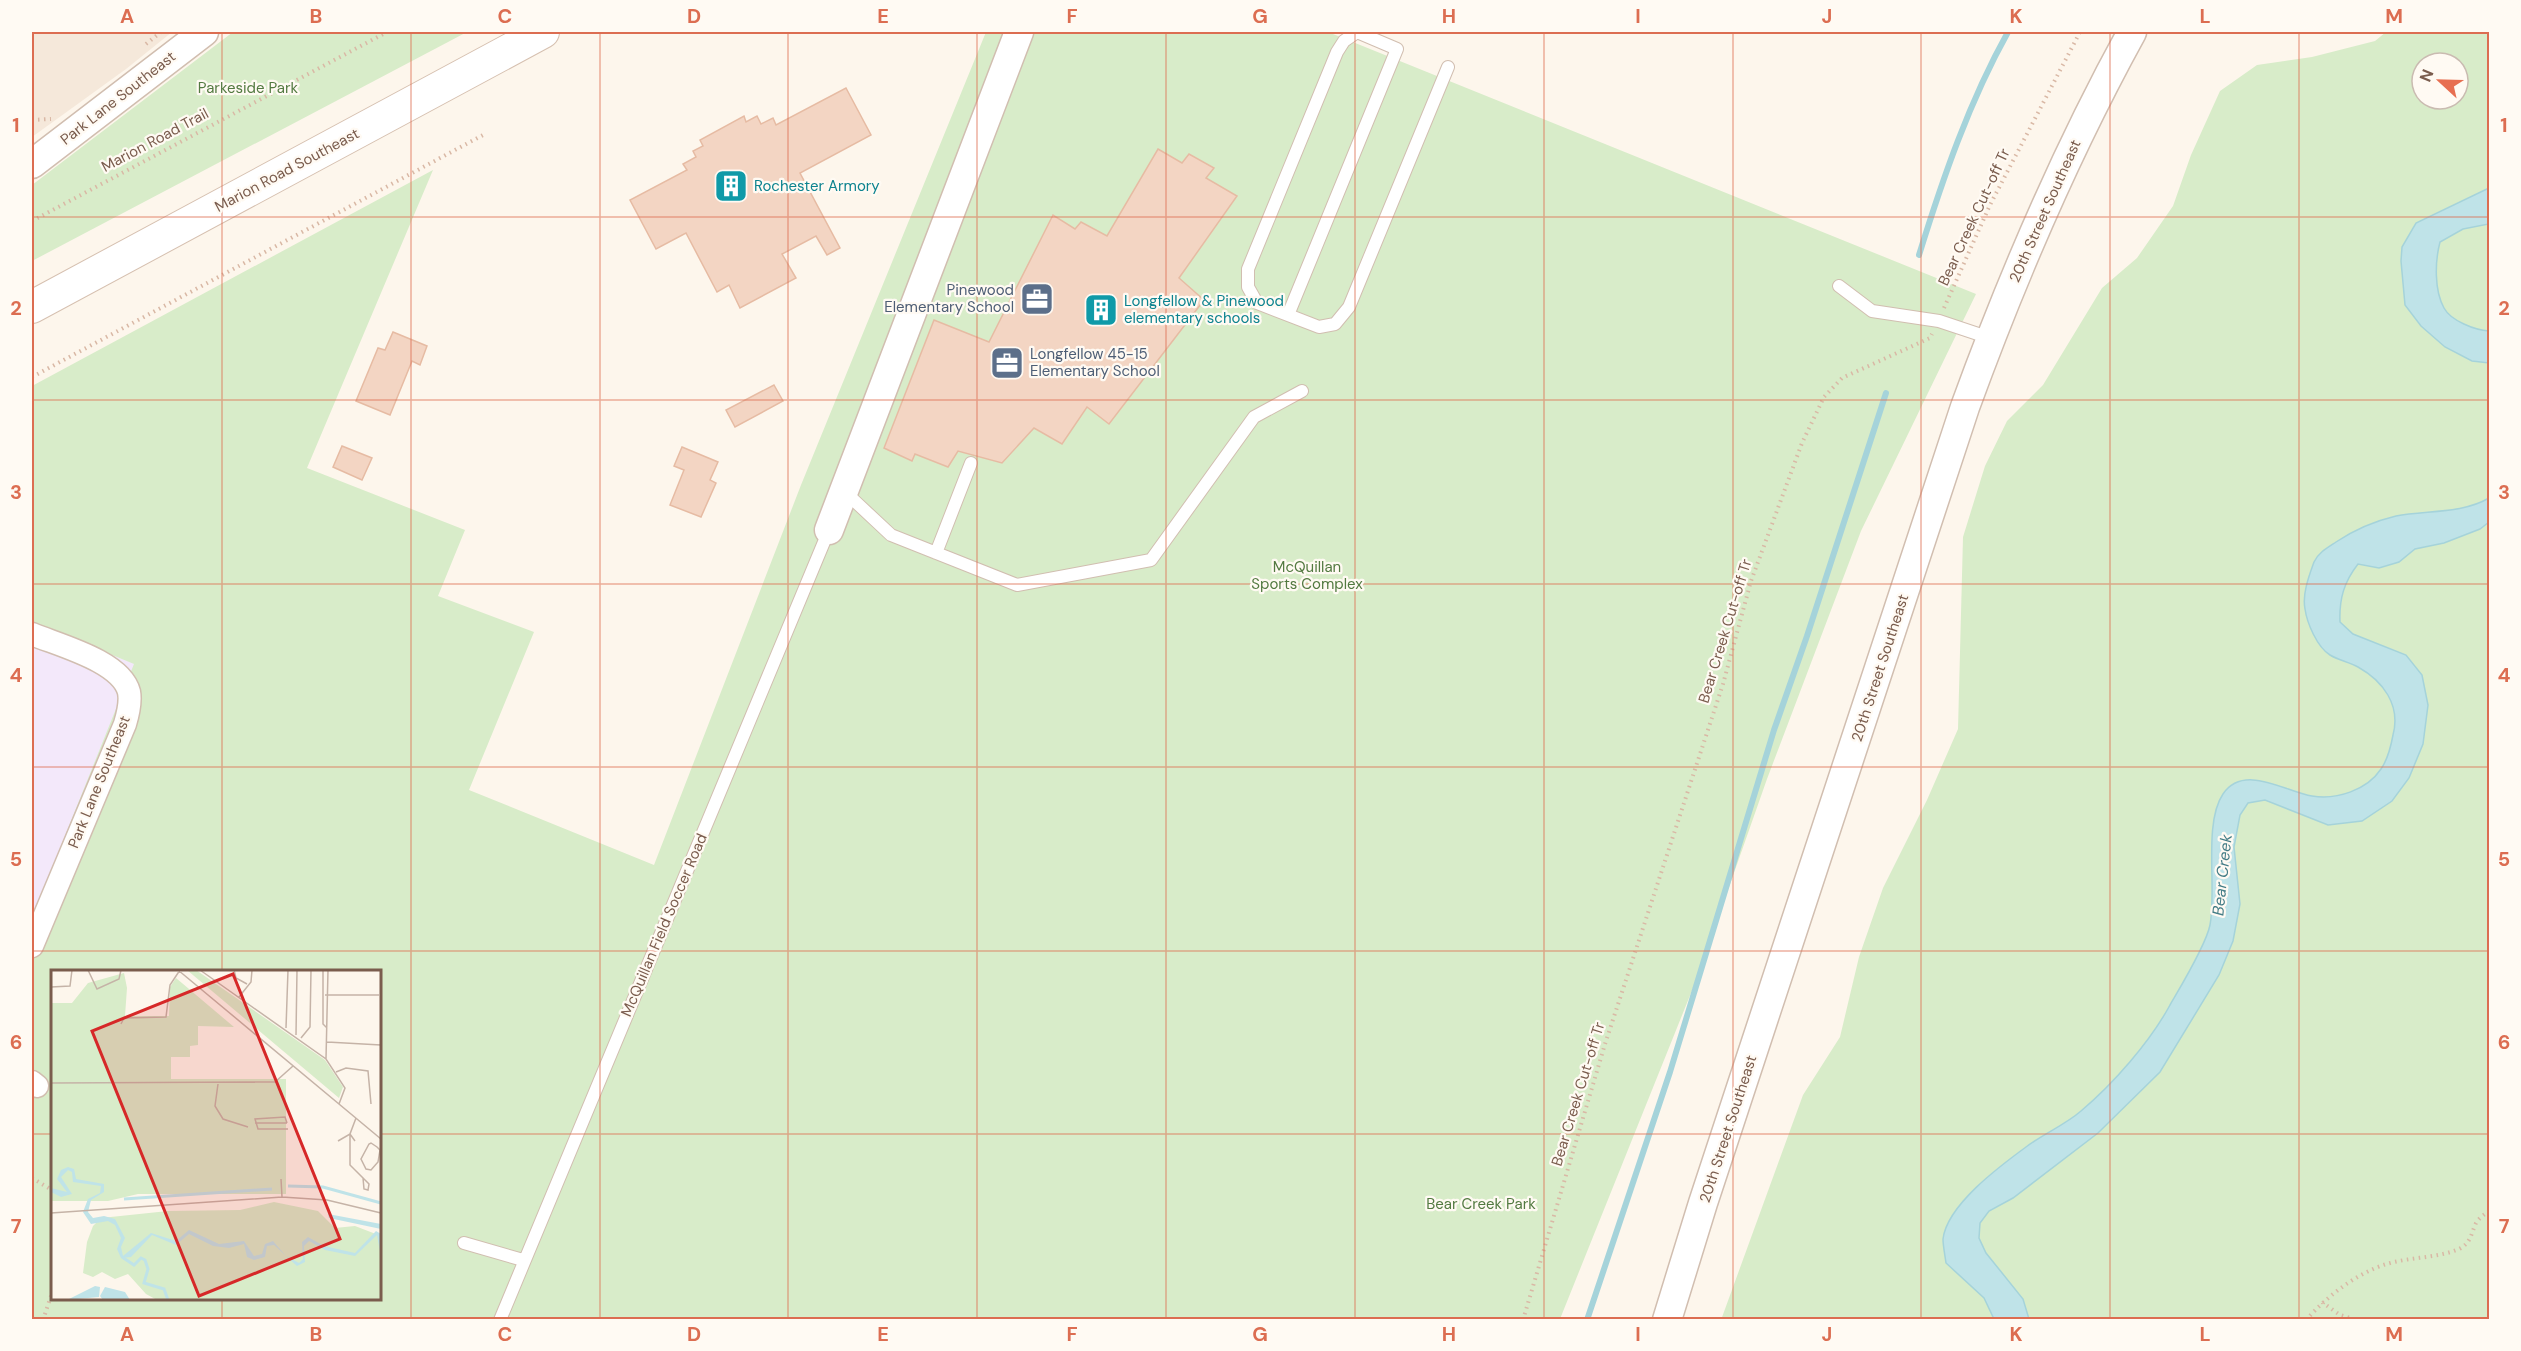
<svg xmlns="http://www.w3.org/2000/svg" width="2521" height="1351" font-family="'DM Sans',sans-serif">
<rect width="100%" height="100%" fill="#fdf6ec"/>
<path fill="#f5e8da" d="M 32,32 L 172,32 L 126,69 L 32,137 Z"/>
<path fill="#f3e8fa" d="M 32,622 L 135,664 L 32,918 Z"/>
<path fill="#d8ecc9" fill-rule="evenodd" d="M 233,32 L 467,32 L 32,261 L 32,185 Z
M 986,32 L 1328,32 L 1976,294 L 1861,531 L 1767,779 L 1697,978 L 1560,1319 L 32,1320 L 32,918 L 134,664 L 32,622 L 32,386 L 433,170 L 307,468 L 465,530 L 438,596 L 534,632 L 469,790 L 654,865 L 801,485 ZM 52,972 L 380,972 L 380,1298 L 52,1298 Z
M 2386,32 L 2489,32 L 2489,1319 L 1721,1320 L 1803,1095 L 1840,1037 L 1859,957 L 1883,888 L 1927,800 L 1958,729 L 1963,537 L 1985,466 L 2007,421 L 2043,385 L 2102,288 L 2137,258 L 2173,206 L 2191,155 L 2220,91 L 2257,65 L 2312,57 L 2375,41 ZM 2422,63 L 2458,63 L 2458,99 L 2422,99 Z"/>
<path fill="#bfe3e8" stroke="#a5d3da" stroke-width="1.5" d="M 2489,188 L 2489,224 L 2463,229 L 2440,242 C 2435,261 2434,290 2444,308 C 2451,321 2475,330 2489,331 L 2489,363 L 2472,361 L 2445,347 L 2421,326 L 2405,305 L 2401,261 L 2402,247 L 2416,223 Z
M 2489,498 L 2489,522 L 2480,529 L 2444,543 L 2415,549 L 2399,562 L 2379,568 L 2358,564 C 2344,582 2339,599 2340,622 L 2353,634 L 2406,655 L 2422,675 L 2428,705 L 2423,744 L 2409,778 L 2392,801 L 2362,821 L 2328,825 L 2265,800 L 2248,803 L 2240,815 L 2234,847 L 2240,904 L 2233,941 L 2219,975 L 2160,1072 L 2098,1133 L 2013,1198 L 1989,1211 L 1980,1223 L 1979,1238 L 1986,1253 L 2023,1299 L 2029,1319 L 1994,1319 L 1984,1298 L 1946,1263 C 1945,1255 1943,1246 1943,1239 C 1947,1205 2000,1166 2026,1147 C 2043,1134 2065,1125 2081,1111 C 2113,1084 2150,1042 2170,1005 C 2181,986 2206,945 2210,925 C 2217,891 2203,823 2223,794 C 2244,763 2286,792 2312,796 C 2337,800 2367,790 2381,769 C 2388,759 2391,746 2393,735 C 2401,705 2383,681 2358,667 C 2349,662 2338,660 2330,655 C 2317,647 2307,623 2305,609 C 2302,594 2309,576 2314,562 C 2318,553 2327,548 2336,542 C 2354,530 2375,521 2396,516 C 2426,510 2462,514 2489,498 Z"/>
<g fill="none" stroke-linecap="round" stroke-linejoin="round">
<path stroke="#a5d3da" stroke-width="6" d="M 1919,255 C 1943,178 1969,102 2008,32
M 1587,1320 L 1670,1072 L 1774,730 L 1807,636 L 1886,393"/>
</g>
<path fill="#f3d5c3" stroke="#e6bba3" stroke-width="1.5" d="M 846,88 L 871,135 L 800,173 L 840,248 L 827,255 L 816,236 L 782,254 L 796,278 L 740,308 L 729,285 L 717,292 L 686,233 L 656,249 L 630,200 L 687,170 L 683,164 L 696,157 L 693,151 L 703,146 L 700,140 L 744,116 L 746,122 L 757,116 L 761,124 L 773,118 L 776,125 Z
M 1158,149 L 1182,163 L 1189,154 L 1214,168 L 1206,178 L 1237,196 L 1179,278 L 1204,300 L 1109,424 L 1087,407 L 1062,444 L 1034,428 L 1002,463 L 958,451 L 948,467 L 915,454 L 912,461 L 884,448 L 934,320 L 989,342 L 1053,215 L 1075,229 L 1081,222 L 1107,236 Z
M 393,332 L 427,346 L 420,365 L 412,361 L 390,415 L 356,401 L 378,348 L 385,350 Z
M 774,385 L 783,401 L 735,427 L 726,410 Z
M 342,446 L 372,458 L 362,480 L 333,467 Z
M 682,447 L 718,462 L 710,480 L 716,483 L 701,517 L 670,505 L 684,470 L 674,466 Z"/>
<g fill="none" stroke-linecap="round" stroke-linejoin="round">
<g stroke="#d1beb0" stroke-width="14">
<path id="service" d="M 1839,286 L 1872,311 L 1939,321 L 1990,338
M 1288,315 L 1397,49 L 1357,32 L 1344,41 L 1337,52 L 1248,269 L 1248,287 L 1257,303 L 1319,327 L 1335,324 L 1349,307 L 1448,67
M 845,492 L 891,535 L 1017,585 L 1151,560 L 1254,417 L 1302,391
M 936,553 L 971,463
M 464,1243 L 523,1260
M 500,1320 L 829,530"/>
</g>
<g stroke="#d1beb0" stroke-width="25">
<path id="minor" d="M 32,634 C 58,645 121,661 129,692 C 131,702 128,714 125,724 L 32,946
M 32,1082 L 37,1086"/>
</g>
<g stroke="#d1beb0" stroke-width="31">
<path id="tertiary" d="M 32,164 L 204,32
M 829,530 L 1019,32
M 1667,1320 L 1703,1203 L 1965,407 C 2012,278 2066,152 2132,32"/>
</g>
<g stroke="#d6c0b0" stroke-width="34">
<path id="secondary" d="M 32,307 L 543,32"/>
</g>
<path stroke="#d9b8a5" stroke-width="4" stroke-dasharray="1.5 4.5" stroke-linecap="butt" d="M 146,44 L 161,32
M 32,120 L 51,119
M 32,221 L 387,32
M 1944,308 L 1990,205 L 2080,32
M 32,377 L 483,135
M 2488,628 L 2490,629
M 32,1178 L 52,1190
M 2322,1302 L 2340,1315 L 2357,1320
M 43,1320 L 52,1293
M 1523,1320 L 1605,1044 L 1723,684 L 1751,581 L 1802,443 L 1824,397 L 1842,378 L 1930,338 L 1932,334
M 2306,1320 C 2329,1294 2364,1267 2399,1261 C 2419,1257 2440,1257 2459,1249 C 2471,1243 2471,1234 2476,1223 C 2479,1218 2485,1214 2490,1210"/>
<use href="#service" stroke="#fff" stroke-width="12"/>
<use href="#minor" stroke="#fff" stroke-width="22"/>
<use href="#tertiary" stroke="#fff" stroke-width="28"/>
<use href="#secondary" stroke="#fff" stroke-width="32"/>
</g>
<path fill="none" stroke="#dc6d51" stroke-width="1.5" stroke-opacity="0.55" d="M 222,32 L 222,972M 411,32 L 411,1320M 600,32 L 600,1320M 788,32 L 788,1320M 977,32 L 977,1320M 1166,32 L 1166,1320M 1355,32 L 1355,1320M 1544,32 L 1544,1320M 1733,32 L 1733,1320M 1921,32 L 1921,1320M 2110,32 L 2110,1320M 2299,32 L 2299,1320M 32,217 L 2490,217M 32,400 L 2490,400M 32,584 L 2490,584M 32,767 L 2490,767M 32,951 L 2490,951M 32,1134 L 52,1134M 380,1134 L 2490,1134M 222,1298 L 222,1320"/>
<defs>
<g id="building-square" transform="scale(1.725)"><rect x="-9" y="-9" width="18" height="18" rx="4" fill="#0f9aa8" stroke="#fffaf3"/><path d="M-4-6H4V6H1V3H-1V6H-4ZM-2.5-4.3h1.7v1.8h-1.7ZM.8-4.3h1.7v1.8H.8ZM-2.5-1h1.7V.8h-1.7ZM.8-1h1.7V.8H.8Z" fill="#fff"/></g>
<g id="office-square" transform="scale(1.725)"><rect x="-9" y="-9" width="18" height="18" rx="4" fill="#5c6f8a" stroke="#fffaf3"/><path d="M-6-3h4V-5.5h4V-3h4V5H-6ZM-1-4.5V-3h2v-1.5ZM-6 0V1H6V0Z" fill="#fff"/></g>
</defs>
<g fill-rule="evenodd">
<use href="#building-square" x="731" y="186"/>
<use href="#office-square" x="1037" y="299"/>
<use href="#building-square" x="1101" y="310"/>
<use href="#office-square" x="1007" y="363"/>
</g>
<g text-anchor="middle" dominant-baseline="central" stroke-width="4.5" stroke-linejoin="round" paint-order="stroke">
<g font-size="15" fill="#537a41" stroke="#fffaf3">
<text x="248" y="88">Parkeside Park</text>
<text x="1307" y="567">McQuillan<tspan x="1307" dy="17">Sports Complex</tspan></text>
<text x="1481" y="1204">Bear Creek Park</text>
</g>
<g font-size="15" fill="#7a5c4d" stroke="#fffaf3">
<text transform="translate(118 98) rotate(-38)">Park Lane Southeast</text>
<text transform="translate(155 140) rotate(-28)">Marion Road Trail</text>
<text transform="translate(287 170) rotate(-28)">Marion Road Southeast</text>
<text transform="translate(2045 211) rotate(-66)">20th Street Southeast</text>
<text transform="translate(1974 217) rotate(-65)">Bear Creek Cut-off Tr</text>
<text transform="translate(1725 631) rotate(-73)">Bear Creek Cut-off Tr</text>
<text transform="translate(1880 668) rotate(-72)">20th Street Southeast</text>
<text transform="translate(99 782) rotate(-68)">Park Lane Southeast</text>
<text transform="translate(664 925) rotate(-67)">McQuillan Field Soccer Road</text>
<text transform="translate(1578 1094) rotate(-73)">Bear Creek Cut-off Tr</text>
<text transform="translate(1728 1129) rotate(-72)">20th Street Southeast</text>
</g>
<g font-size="15" fill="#0d838f" stroke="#fffaf3" text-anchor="start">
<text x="754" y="186">Rochester Armory</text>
<text x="1124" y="301">Longfellow &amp; Pinewood<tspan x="1124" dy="17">elementary schools</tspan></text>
</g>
<g font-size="15" fill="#4e5e75" stroke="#fffaf3" text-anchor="end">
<text x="1014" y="290">Pinewood<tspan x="1014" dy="17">Elementary School</tspan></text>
<text x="1030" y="354" text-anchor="start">Longfellow 45-15<tspan x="1030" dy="17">Elementary School</tspan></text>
</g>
<g font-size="16" font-style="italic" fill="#437c86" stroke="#fffaf3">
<text transform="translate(2222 875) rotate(-84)">Bear Creek</text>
</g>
</g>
<g transform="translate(51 970)">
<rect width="330" height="330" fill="#fdf6ec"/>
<path d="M 136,0 L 145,0 L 274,90 L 292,117 L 288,128 ZM 73,3 L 76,18 L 74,46 L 118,46 L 119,17 L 125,8 L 183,57 L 147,56 L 147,75 L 139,76 L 139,87 L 120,87 L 120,109 L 235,109 L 235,224 L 87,224 L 57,231 L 0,231 L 0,33 L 21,33 L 37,13 ZM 223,232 L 267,241 L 284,258 L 304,256 L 330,266 L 330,330 L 106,330 L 95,324 L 77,304 L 64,309 L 51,302 L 42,307 L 32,303 L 36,272 L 42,256 L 50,248 L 117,241 L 189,240 Z" fill="#d8ecc9"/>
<path d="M 17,197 L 23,199 L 25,209 L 53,214 L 53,222 L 40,230 L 37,242 L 42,248 L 53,246 L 64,249 L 74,268 L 70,277 L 72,286 L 100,263 L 125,271 L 138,260 L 168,274 L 193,271 L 203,286 L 211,284 L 214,274 L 222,271 L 235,286 L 248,293 L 252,289 L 251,272 L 257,267 L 273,276 L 304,283 L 325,261 L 330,264 L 330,287 L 326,265 L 304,286 L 274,280 L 258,271 L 253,276 L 254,292 L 246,296 L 223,275 L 216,276 L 214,287 L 203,290 L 196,287 L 193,274 L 178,278 L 162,276 L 138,264 L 125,275 L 101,265 L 80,287 L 70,288 L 66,279 L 70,268 L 64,255 L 57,251 L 40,254 L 32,242 L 37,229 L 49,223 L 50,216 L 22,212 L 21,202 L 17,200 L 10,207 L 21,224 L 10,227 L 0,222 L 0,218 L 16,222 L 6,209 L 10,200 ZM 277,244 L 330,254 L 330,259 L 278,248 ZM 44,316 L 49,317 L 48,327 L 16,330 ZM 54,317 L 74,322 L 79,330 L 52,330 L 49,326 Z" fill="#bfe3e8"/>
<path fill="none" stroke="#bfe3e8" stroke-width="3" d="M 237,216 L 272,217 L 330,233M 73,229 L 221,219M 71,287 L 83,295 L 90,288 L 94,290 L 97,299 L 93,313 L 113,319 L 117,330"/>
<path fill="none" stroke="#c5b3a7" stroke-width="1.5" d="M 37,0 L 46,19 L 68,9 L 70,0M 127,0 L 330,169M 149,0 L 275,89 L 294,118 L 288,134M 183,0 L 185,8 L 196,14M 272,0 L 272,54 L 276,58M 0,17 L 19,16 L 21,0M 274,25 L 328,25M 188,27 L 200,12 L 201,0M 70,54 L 73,48 L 115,47 L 119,15 L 129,0M 235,58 L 237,0M 245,65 L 246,0M 250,68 L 259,57 L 260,0M 276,72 L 330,75M 275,89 L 277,0M 285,102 L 295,98 L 317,101 L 320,134M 0,113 L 224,112 L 242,96M 167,114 L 164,136 L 172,149 L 197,157M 305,148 L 299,164 L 299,195 L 318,214 L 317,220 L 313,219 L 312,208M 204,153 L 236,153M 236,153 L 234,147 L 204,149 L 207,159 L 237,159M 287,171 L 299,164 L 304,171M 329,180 L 327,192 L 320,200 L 315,199 L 310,189 L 318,174 L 320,173 L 326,177 L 330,181M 230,209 L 231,227M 0,243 L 231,227 L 276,230 L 330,243"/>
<path fill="#d62828" fill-opacity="0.15" stroke="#d62828" stroke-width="3" d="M 182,4 L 289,269 L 148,326 L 41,61 Z"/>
<rect width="330" height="330" fill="none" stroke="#7a5c4d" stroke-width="3"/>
</g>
<rect width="2521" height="1351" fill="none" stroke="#fffaf3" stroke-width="66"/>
<g transform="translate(2440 81) rotate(292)"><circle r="28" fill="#fffaf3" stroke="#cabbb1" stroke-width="1.5"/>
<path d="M0-4.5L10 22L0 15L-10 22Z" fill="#e76f51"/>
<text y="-9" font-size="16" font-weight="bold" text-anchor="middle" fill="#7a5c4d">N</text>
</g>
<rect x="33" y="33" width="2455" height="1285" fill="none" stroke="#dc6d51" stroke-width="2"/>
<g font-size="20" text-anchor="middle" font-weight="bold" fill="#dc6d51">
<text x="127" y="23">A</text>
<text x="316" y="23">B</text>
<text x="505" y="23">C</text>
<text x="694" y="23">D</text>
<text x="883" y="23">E</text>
<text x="1072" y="23">F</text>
<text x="1260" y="23">G</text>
<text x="1449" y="23">H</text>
<text x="1638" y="23">I</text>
<text x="1827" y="23">J</text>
<text x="2016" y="23">K</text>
<text x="2205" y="23">L</text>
<text x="2394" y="23">M</text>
<text x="16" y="132">1</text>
<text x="2504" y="132">1</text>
<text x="16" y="315">2</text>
<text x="2504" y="315">2</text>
<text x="16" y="499">3</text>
<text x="2504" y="499">3</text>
<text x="16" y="682">4</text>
<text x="2504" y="682">4</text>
<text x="16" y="866">5</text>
<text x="2504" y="866">5</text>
<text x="16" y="1049">6</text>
<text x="2504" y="1049">6</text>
<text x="16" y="1233">7</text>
<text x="2504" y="1233">7</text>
<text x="127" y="1341">A</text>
<text x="316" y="1341">B</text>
<text x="505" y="1341">C</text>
<text x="694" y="1341">D</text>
<text x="883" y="1341">E</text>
<text x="1072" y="1341">F</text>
<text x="1260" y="1341">G</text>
<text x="1449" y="1341">H</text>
<text x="1638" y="1341">I</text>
<text x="1827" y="1341">J</text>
<text x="2016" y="1341">K</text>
<text x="2205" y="1341">L</text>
<text x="2394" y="1341">M</text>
</g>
</svg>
